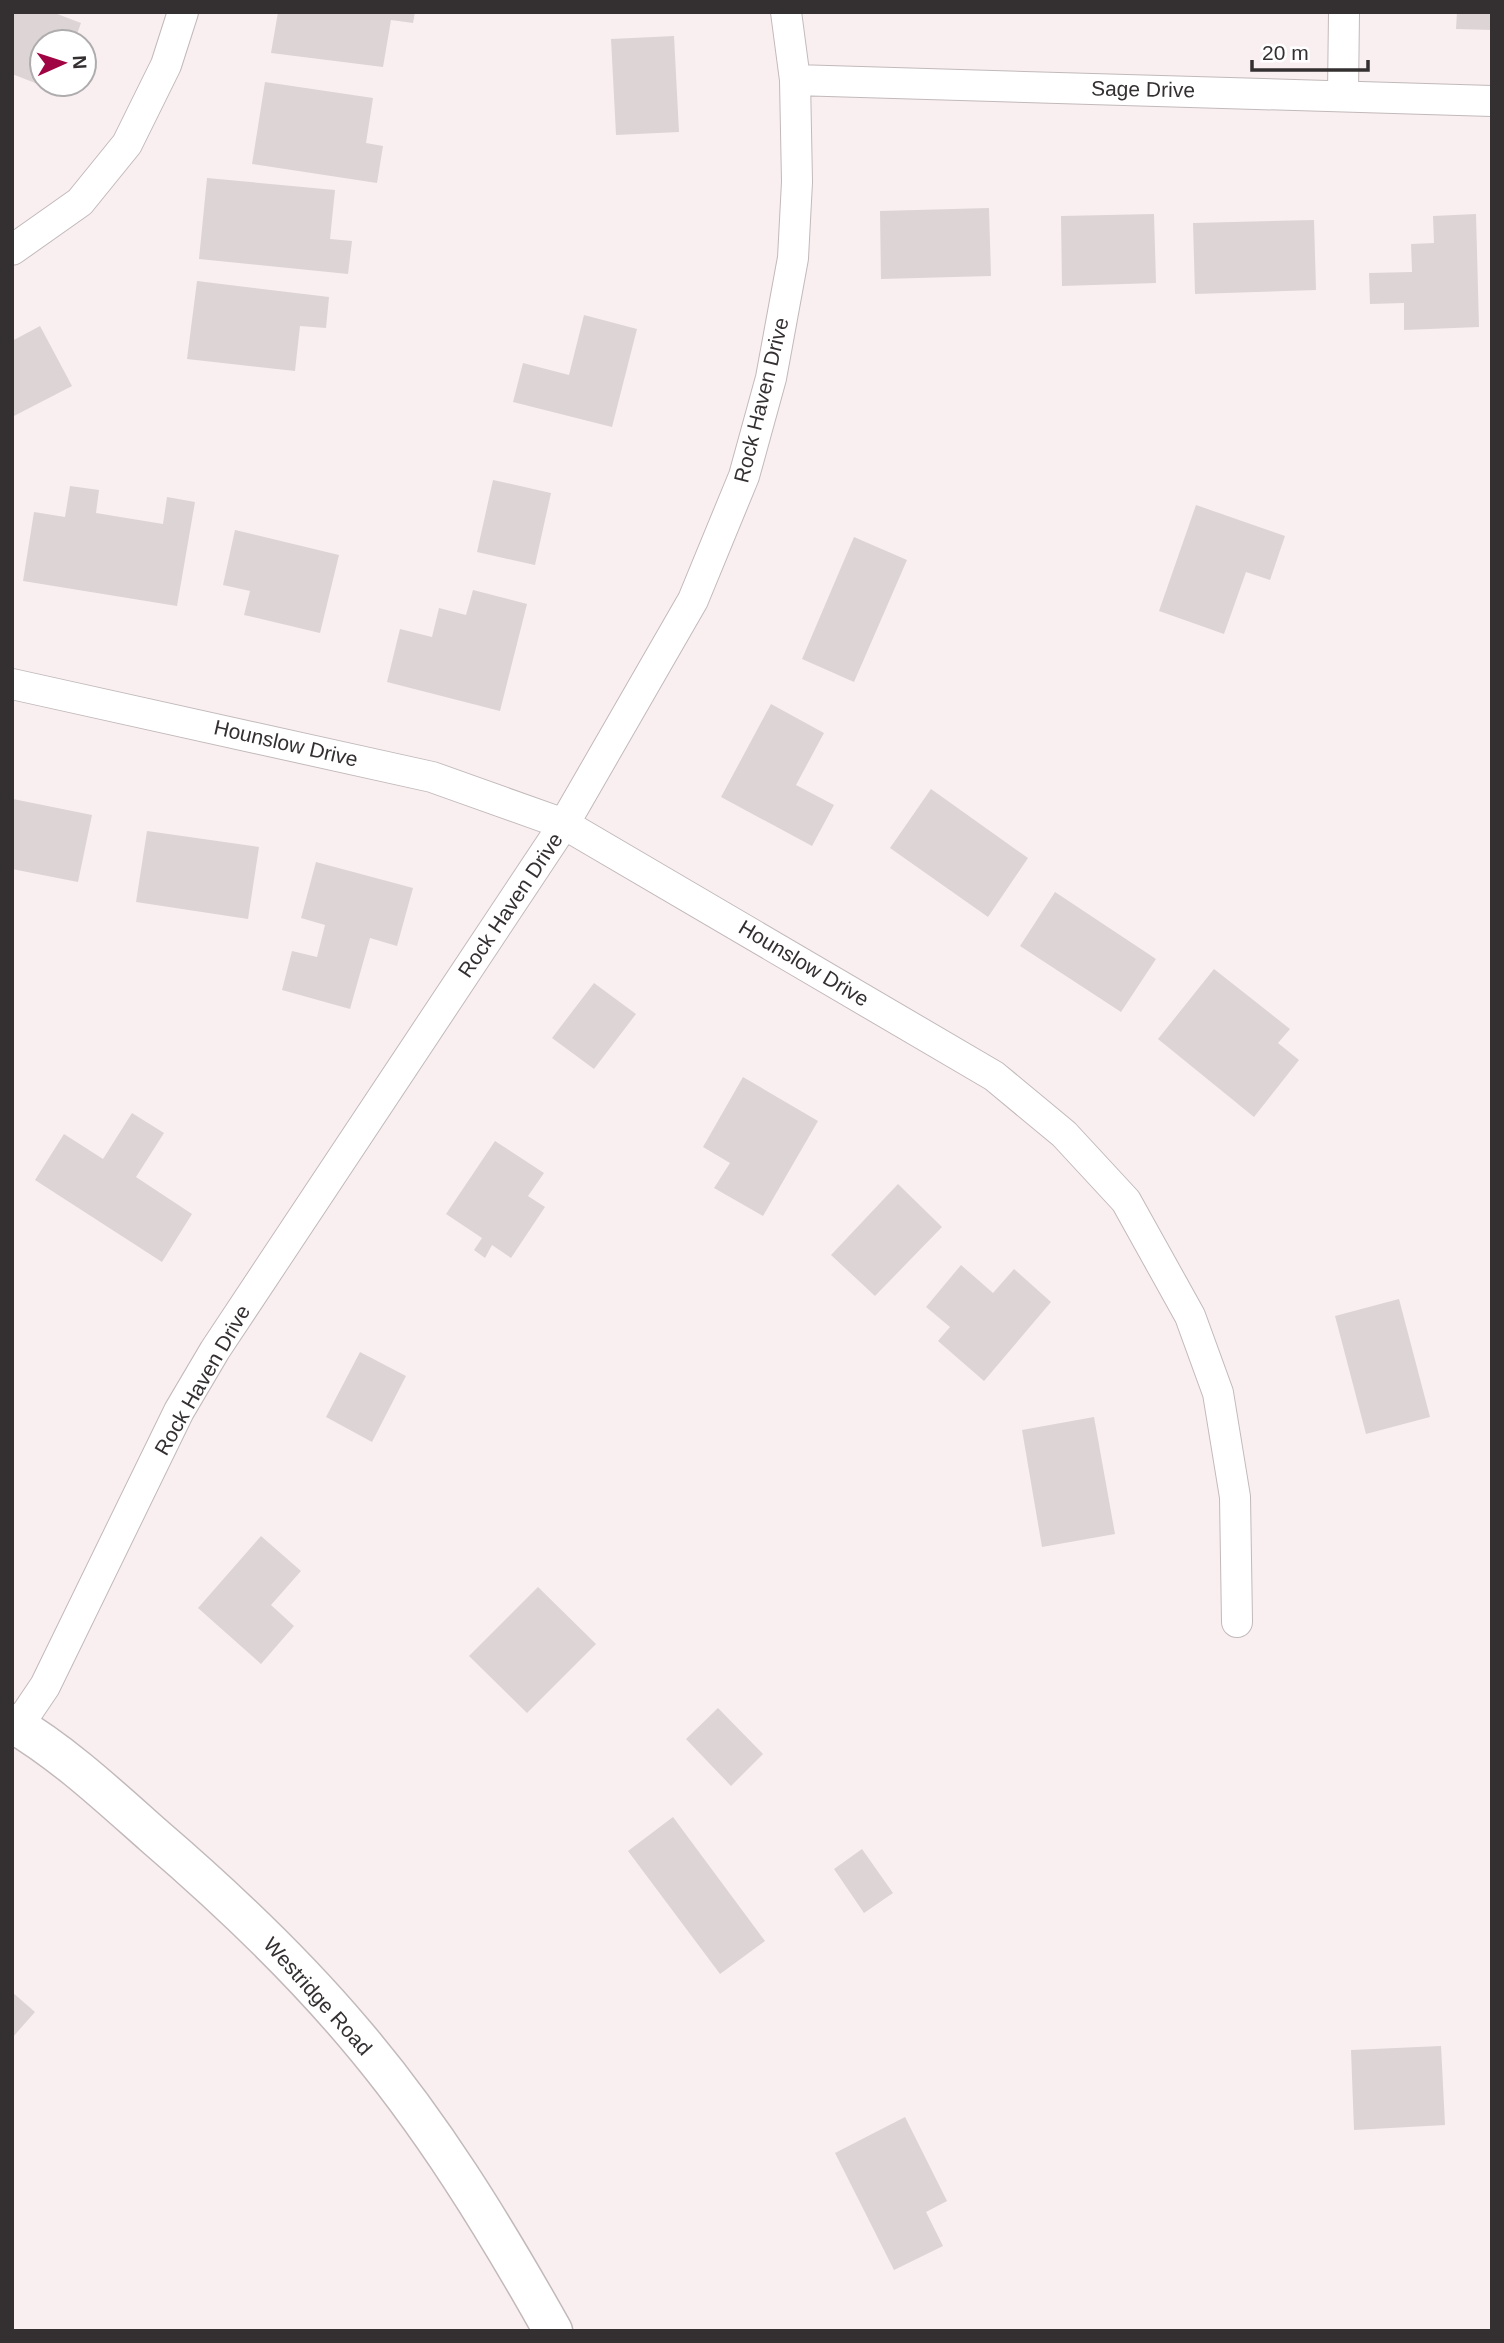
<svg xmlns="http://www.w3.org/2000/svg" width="1504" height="2343" font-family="Helvetica,sans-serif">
<rect width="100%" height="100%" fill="#f9eff1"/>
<path fill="#ddd4d5" d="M 12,12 L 52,12 L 81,23 L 74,42 L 42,42 L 42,84 L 58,84 L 56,91 L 12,74 Z
M 278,12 L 415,12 L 413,23 L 391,20 L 383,67 L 271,53 Z
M 1457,12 L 1492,12 L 1492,30 L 1456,29 Z
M 674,36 L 679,132 L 616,135 L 611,39 Z
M 265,82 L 373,98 L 366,143 L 383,146 L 377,183 L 252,164 Z
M 207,178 L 335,190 L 330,239 L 352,241 L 348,274 L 199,259 Z
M 989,208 L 991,276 L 881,279 L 880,211 Z
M 1154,214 L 1156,283 L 1062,286 L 1061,216 Z
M 1476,214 L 1479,327 L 1404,330 L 1404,303 L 1370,304 L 1369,273 L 1412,272 L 1411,244 L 1434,243 L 1433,216 Z
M 1314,220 L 1316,290 L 1195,294 L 1193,223 Z
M 197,281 L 329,297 L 326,328 L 300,326 L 295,371 L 187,359 Z
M 584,315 L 637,329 L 612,427 L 513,402 L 523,363 L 569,375 Z
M 40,326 L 72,386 L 12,417 L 12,341 Z
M 493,480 L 551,493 L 535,565 L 477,552 Z
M 70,486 L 99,490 L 96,513 L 163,524 L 167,497 L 195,502 L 177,606 L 23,581 L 34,512 L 65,517 Z
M 1196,505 L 1285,536 L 1270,580 L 1246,572 L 1224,634 L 1159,611 Z
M 235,530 L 339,555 L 320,633 L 244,615 L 250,591 L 223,585 Z
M 854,537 L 907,560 L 854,682 L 802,659 Z
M 473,590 L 527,604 L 500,711 L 387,682 L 400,629 L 432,637 L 439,608 L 466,615 Z
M 771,704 L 824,733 L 796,785 L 834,805 L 812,846 L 721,797 Z
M 931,789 L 1028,858 L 988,917 L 890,848 Z
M 13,799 L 92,815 L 78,882 L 12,869 Z
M 147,831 L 259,847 L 248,919 L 136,902 Z
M 316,862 L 413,888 L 397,946 L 370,938 L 350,1009 L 282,990 L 292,951 L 317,957 L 325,925 L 301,918 Z
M 1055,892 L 1156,959 L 1121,1012 L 1020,946 Z
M 1214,969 L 1290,1029 L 1278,1043 L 1299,1060 L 1254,1117 L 1158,1039 Z
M 594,983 L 636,1014 L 594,1069 L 552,1038 Z
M 743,1077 L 818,1121 L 763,1216 L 714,1188 L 730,1163 L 703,1147 Z
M 132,1113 L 164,1133 L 136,1177 L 192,1214 L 162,1262 L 35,1180 L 64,1134 L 103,1159 Z
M 495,1141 L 544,1173 L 528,1196 L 545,1207 L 511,1258 L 492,1245 L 485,1258 L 474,1250 L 482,1238 L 446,1214 Z
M 898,1184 L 942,1227 L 875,1296 L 831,1255 Z
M 961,1265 L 993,1293 L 1014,1269 L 1051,1302 L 984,1381 L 938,1341 L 950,1327 L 926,1307 Z
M 1399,1299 L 1430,1417 L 1366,1434 L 1335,1316 Z
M 360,1352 L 406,1376 L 372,1442 L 326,1417 Z
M 1094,1417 L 1115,1534 L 1042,1547 L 1022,1430 Z
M 261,1536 L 301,1571 L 271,1605 L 294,1626 L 261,1664 L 198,1608 Z
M 538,1587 L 596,1644 L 527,1713 L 469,1656 Z
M 718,1708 L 763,1754 L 731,1786 L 686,1739 Z
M 673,1817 L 765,1941 L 720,1974 L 628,1851 Z
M 862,1849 L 893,1893 L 864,1913 L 834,1869 Z
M 12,1992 L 35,2012 L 12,2038 Z
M 1441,2046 L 1445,2125 L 1354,2130 L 1351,2050 Z
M 905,2117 L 947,2201 L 926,2212 L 943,2246 L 894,2270 L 835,2153 Z"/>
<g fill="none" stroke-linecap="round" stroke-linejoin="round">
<g stroke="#c2b9ba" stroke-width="32">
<path id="street" d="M 795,80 L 1492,101
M 1343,94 L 1344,12
M 12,250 L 80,202 L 127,144 L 166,65 L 183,12
M 12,684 L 432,777 L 564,824 L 994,1076 L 1064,1134 L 1126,1201 L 1190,1316 L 1218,1393 L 1235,1497 L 1237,1622
M 18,1726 L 45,1686 L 179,1411 L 215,1350 L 564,824 L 693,600 L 744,476 L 771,378 L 793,258 L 797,182 L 795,80 L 786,12"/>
</g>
<g stroke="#c2b9ba" stroke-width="41">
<path id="secondary" d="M 12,1723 C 63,1753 109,1796 153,1835 C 224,1896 292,1960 353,2032 C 431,2123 494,2226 553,2331"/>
</g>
<use href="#street" stroke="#fff" stroke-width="30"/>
<use href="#secondary" stroke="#fff" stroke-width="38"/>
</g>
<g text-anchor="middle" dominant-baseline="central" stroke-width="5" stroke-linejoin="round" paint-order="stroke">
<g font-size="21" fill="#343031" stroke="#fff">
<text transform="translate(1143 89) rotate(1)">Sage Drive</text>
<text transform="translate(761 400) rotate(-76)">Rock Haven Drive</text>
<text transform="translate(286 743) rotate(13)">Hounslow Drive</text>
<text transform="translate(510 905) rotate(-56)">Rock Haven Drive</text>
<text transform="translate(804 963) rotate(31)">Hounslow Drive</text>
<text transform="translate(202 1380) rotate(-60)">Rock Haven Drive</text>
<text transform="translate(318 1996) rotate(48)">Westridge Road</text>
</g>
</g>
<rect width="1504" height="2343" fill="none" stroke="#343031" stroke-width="28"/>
<g transform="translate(63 63) rotate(87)"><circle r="33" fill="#ffffff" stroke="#aeacad" stroke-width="2"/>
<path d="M0-5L12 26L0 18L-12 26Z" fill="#a00443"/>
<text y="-10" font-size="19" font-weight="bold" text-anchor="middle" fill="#343031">N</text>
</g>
<path d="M1252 60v10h116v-10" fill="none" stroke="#343031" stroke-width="3.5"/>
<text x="1262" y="60" font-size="21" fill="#343031" stroke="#ffffff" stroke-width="5" paint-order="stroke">20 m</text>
</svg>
